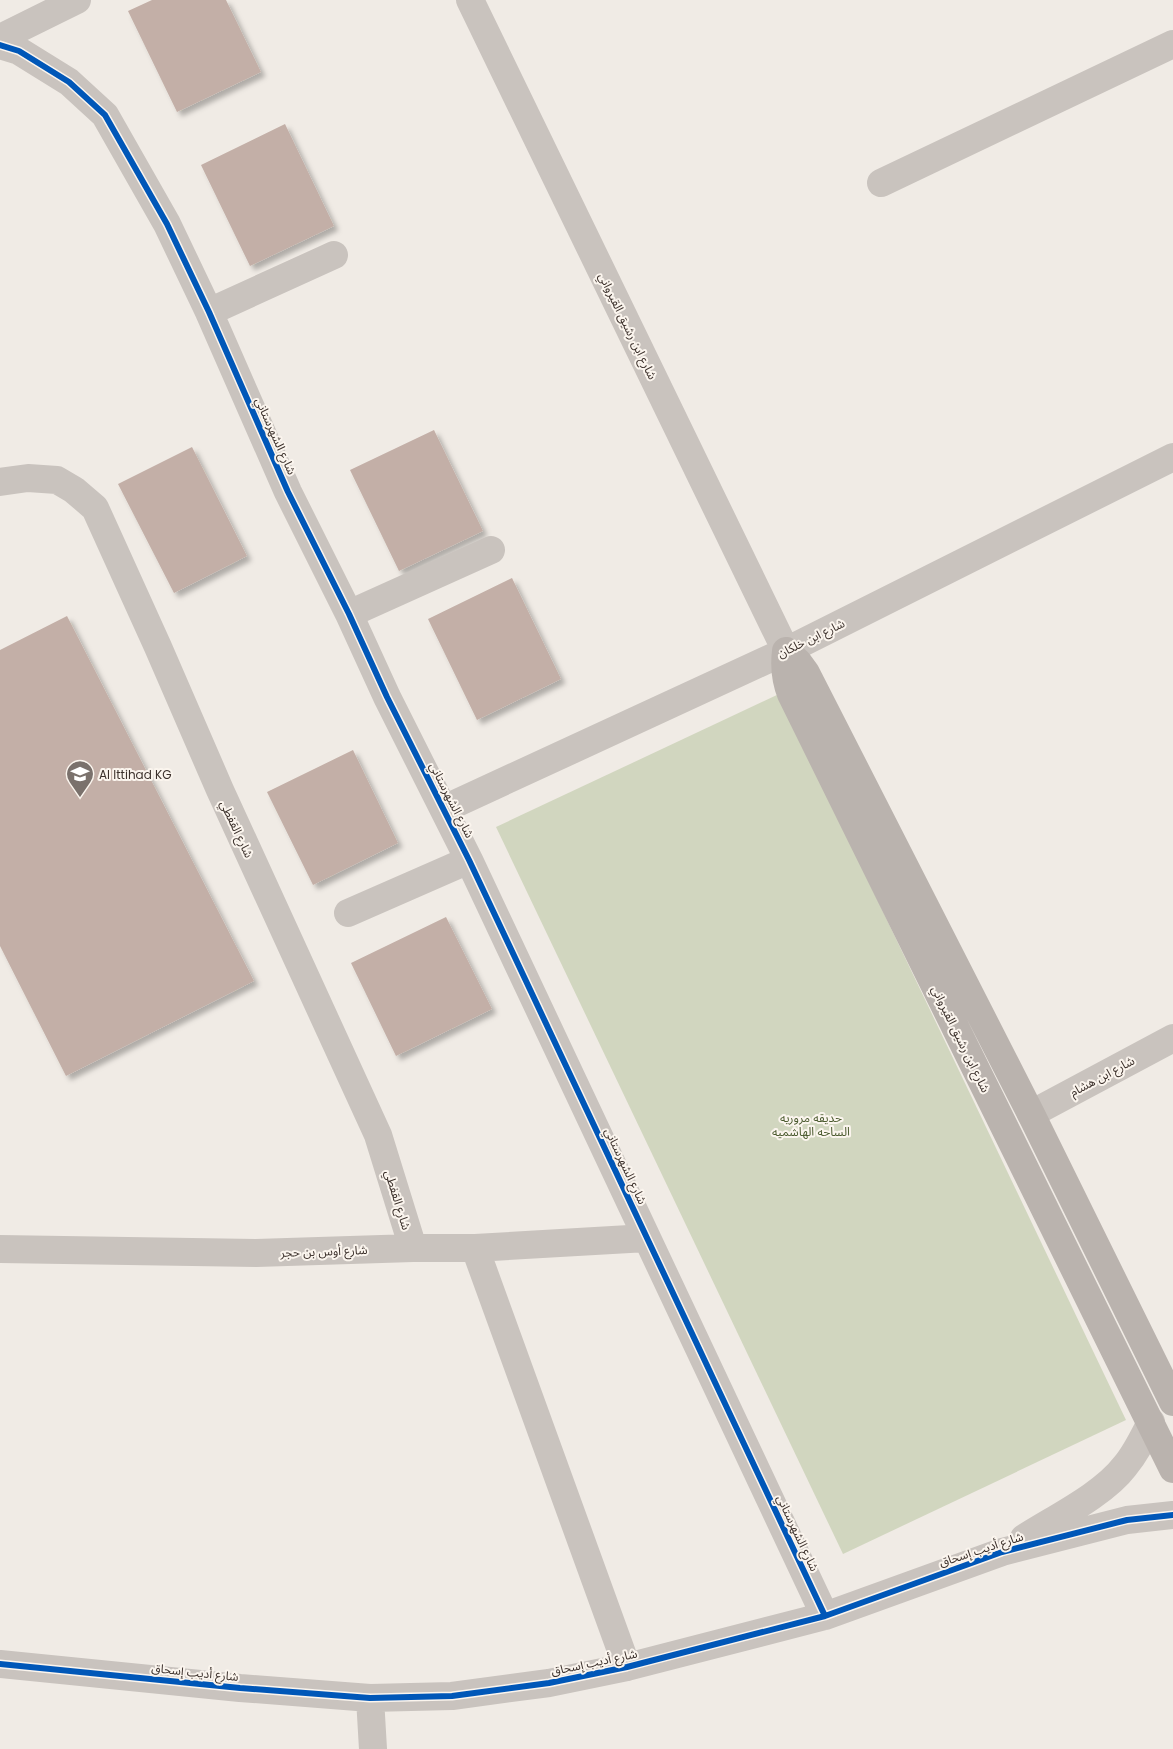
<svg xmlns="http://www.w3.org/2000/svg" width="1173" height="1749" font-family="Poppins,'Noto Sans Arabic',sans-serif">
<defs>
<filter id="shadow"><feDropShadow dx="4.5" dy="4.5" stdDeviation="2.5" flood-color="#0004"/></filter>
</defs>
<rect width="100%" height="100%" fill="#f0ebe5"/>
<path fill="#d1d6bf" d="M 779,694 L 1126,1420 L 843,1554 L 496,827 Z"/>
<path fill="#c3afa7" filter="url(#shadow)" d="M 152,0 L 226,0 L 261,72 L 177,112 L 128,11 Z
M 285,124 L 334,226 L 250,266 L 201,165 Z
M 434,430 L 483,531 L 399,571 L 350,470 Z
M 192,447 L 247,556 L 174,593 L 118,484 Z
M 512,578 L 561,679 L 477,720 L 428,619 Z
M 67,616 L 254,981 L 66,1076 L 0,946 L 0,650 Z
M 353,750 L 398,843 L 313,885 L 267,792 Z
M 446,917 L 492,1009 L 396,1056 L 351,963 Z"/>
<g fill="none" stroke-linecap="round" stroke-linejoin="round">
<path stroke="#c9c3be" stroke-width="28" d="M 470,0 L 786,651
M 0,38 L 77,0
M 0,45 L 19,51 L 69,82 L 105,115 L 167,224 L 209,312 L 288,492 L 349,614 L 387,697 L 469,860 L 825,1616
M 881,183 L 1173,44
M 209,312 L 334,255
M 0,482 L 28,478 L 57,480 L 74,490 L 95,508 L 158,647 L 220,790 L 378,1135 L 413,1248
M 349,614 L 491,550
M 444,809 L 786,651 L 1173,457
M 348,913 L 469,860
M 1031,1114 L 1173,1038
M 475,1248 L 627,1667
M 0,1249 L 256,1253 L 413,1248 L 475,1248 L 647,1238
M 1024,1538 C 1055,1518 1103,1495 1125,1466 C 1136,1453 1143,1438 1151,1422
M 0,1664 L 240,1688 L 370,1698 L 452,1696 L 549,1683 L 627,1667 L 825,1616 L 1002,1552 L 1127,1520 L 1173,1515
M 370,1698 L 373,1749"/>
<path stroke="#bab3ae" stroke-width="28" d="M 786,651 C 784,667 785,679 791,694 L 1173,1469
M 786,651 L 798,662 L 806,673 L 1031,1114 L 1173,1402"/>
<g stroke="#fbf5ee" stroke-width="9">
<path id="cycleway" d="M 0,45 L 19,51 L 69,82 L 105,115 L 167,224 L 209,312 L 288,492 L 349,614 L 387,697 L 469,860 L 825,1616
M 0,1664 L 240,1688 L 370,1698 L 452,1696 L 549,1683 L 627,1667 L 825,1616 L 1002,1552 L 1127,1520 L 1173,1515"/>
</g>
<use href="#cycleway" stroke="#0057b8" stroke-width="6"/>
</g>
<defs>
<g id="school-pin" transform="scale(1.4375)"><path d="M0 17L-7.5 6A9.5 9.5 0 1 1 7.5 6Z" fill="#7a716c" stroke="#fbf5ee"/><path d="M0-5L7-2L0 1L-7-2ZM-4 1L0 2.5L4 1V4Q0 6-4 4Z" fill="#fff"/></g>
</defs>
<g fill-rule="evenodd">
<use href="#school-pin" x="80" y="774"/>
</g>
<g text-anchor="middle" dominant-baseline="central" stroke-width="4" stroke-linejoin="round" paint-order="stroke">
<g font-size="12" fill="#3b302b" stroke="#fbf5ee">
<text transform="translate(628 326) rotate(64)">شارع ابن رشيق القيرواني</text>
<text transform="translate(276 436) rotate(66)">شارع الشهرستاني</text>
<text transform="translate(811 638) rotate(-26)">شارع ابن خلكان</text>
<text transform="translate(452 800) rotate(63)">شارع الشهرستاني</text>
<text transform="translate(237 829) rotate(65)">شارع القفطي</text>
<text transform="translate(961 1039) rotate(64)">شارع ابن رشيق القيرواني</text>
<text transform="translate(1102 1076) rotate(-28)">شارع ابن هشام</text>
<text transform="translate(626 1166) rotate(65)">شارع الشهرستاني</text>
<text transform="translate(398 1200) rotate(73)">شارع القفطي</text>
<text transform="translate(324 1251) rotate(-2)">شارع أوس بن حجر</text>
<text transform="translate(798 1533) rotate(65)">شارع الشهرستاني</text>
<text transform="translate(981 1549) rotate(-18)">شارع أديب إسحاق</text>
<text transform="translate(594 1662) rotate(-12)">شارع أديب إسحاق</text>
<text transform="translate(195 1672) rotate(6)">شارع أديب إسحاق</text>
</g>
<g font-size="12" fill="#3b302b" stroke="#fbf5ee" text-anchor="start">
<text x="99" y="774">Al Ittihad KG</text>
</g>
<g font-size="12" fill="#4a5a2e" stroke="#fbf5ee">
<text x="811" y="1117">حديقه مروريه<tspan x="811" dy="14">الساحه الهاشميه</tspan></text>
</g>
</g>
</svg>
